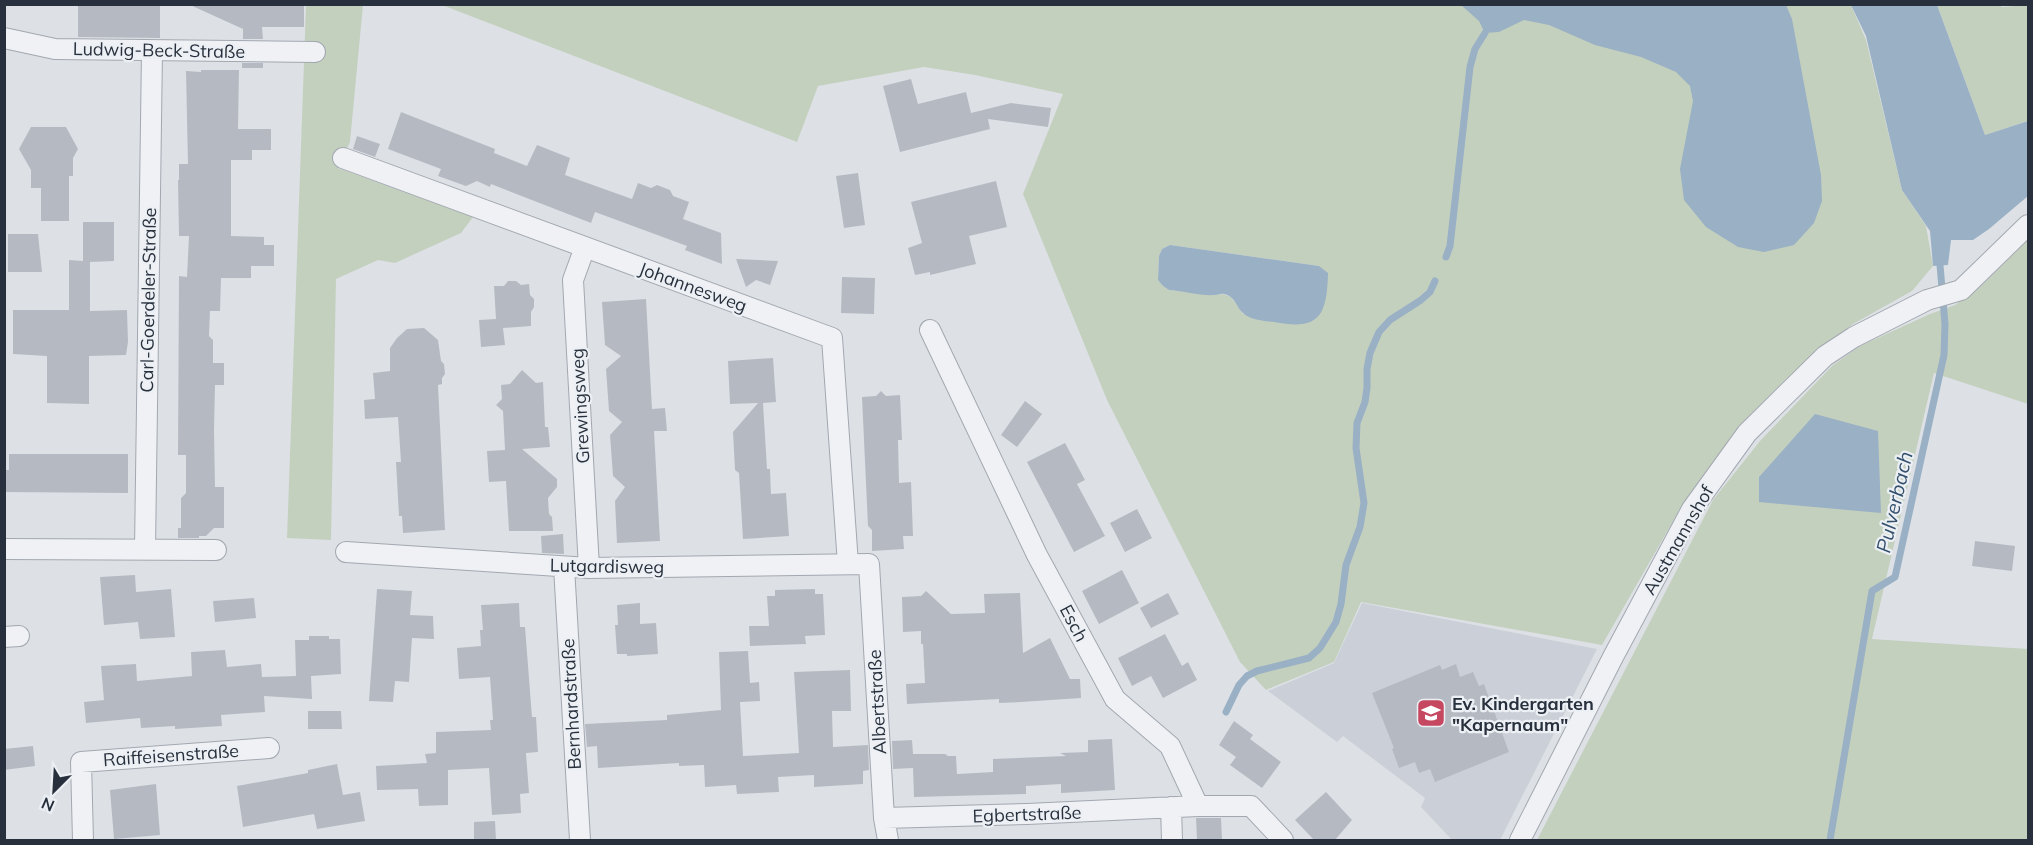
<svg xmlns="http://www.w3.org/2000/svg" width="2033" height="845" font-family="Mulish,sans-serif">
<rect width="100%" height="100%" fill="#dde1e6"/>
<path fill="#cbd0d8" d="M 1362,603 L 1597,649 L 1500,840 L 1452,840 L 1421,807 L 1425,798 L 1343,736 L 1337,742 L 1268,691 L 1334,663 Z"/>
<path fill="#c4d0be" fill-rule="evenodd" d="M 2000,4 L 2002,7 L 2028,5 L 2028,121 L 1985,135 L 1937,5 Z
M 306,5 L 363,5 L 350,142 L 338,168 L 473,217 L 461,233 L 395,263 L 378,260 L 336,279 L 331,540 L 287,538 Z
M 442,5 L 1851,5 L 1866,40 L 1902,190 L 1926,226 L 1933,266 L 1912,291 L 1853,324 L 1804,362 L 1742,423 L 1683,504 L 1602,645 L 1361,602 L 1334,662 L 1266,690 L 1240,662 L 1107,400 L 1023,194 L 1063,94 L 975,75 L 924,67 L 818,86 L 797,142 ZM 1170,245 L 1319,266 L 1243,314 L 1231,297 L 1223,294 L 1215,295 L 1169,290 L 1163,286 L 1158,280 L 1159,256 L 1162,249 Z
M 2028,240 L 2028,404 L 1934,373 L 1872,639 L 2028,649 L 2028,840 L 1537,840 L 1713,500 L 1760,441 L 1833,365 L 1862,345 L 1930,314 L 1955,305 L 1982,285 Z"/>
<path fill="#99b0c5" d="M 1461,5 L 1786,5 L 1792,19 L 1821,175 L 1822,201 L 1814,223 L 1794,245 L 1764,252 L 1738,247 L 1706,227 L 1684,200 L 1680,169 L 1693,101 L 1690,86 L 1676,72 L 1641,57 L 1595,45 L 1549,25 L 1524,20 L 1499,32 L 1485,33 L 1479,21 Z
M 1851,5 L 1937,5 L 1985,135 L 2028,121 L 2028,196 L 1989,229 L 1973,240 L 1951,240 L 1948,265 L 1933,266 L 1930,231 L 1902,190 L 1866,36 Z
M 1170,245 L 1319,266 L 1328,273 C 1327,316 1319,331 1274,322 C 1265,321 1250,320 1243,313 C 1236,307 1235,296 1224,294 C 1220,293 1219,295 1215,295 C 1200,296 1184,291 1169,290 L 1163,286 L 1158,280 L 1159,256 L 1162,249 Z
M 1815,414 L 1878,431 L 1881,513 L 1759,502 L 1759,477 Z"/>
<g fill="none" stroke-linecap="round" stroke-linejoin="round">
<path stroke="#99b0c5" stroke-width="7" d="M 1446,257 L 1450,246 L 1470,67 L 1475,49 L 1485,33
M 1226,712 L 1239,685 L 1247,676 L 1257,671 L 1309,658 L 1320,648 L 1336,622 L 1341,604 L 1346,565 L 1360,527 L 1364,503 L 1356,448 L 1357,423 L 1365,402 L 1367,388 L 1367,369 L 1370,353 L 1379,332 L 1390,320 L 1421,300 L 1430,292 L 1435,281
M 1830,840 L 1872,591 L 1895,577 L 1944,355 L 1945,324 L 1940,265 L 1942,256"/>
</g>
<path fill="#b5bac2" d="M 78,4 L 160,4 L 160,38 L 78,37 Z
M 188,4 L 304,6 L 304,27 L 262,27 L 263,39 L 243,39 L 243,29 Z
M 242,63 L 263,63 L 263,68 L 242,68 Z
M 201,70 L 239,70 L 238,129 L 271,129 L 271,150 L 252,150 L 252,160 L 231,160 L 231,236 L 264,237 L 264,245 L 274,245 L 274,266 L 251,266 L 251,278 L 221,278 L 220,311 L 210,311 L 209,336 L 213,340 L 213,363 L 224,363 L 224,385 L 215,385 L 214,431 L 215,487 L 224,487 L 224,528 L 214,528 L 206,536 L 199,536 L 199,538 L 178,538 L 178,528 L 181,528 L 181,498 L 186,493 L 186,455 L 178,455 L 179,276 L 187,277 L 189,236 L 179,236 L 178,180 L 179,180 L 179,164 L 188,164 L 186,71 L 201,72 Z
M 911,79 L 918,104 L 966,92 L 971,113 L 1011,103 L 1051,108 L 1048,127 L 988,119 L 990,129 L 900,152 L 883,86 Z
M 401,112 L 495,149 L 494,153 L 527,166 L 537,145 L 570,158 L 565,175 L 632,199 L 638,183 L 651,188 L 657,185 L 670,190 L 673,196 L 689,202 L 683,219 L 721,233 L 722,264 L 685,250 L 687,246 L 595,212 L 591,223 L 491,184 L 490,187 L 477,181 L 466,186 L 438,176 L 441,169 L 388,149 Z
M 31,127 L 66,127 L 78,149 L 73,158 L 73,176 L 69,176 L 69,221 L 41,221 L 41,188 L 31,188 L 31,170 L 19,149 Z
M 357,136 L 380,144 L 375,157 L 353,149 Z
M 858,173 L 865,225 L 844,228 L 836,176 Z
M 996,181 L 1007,227 L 969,236 L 976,264 L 930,275 L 930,272 L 915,275 L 908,248 L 922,243 L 911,202 Z
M 83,222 L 114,222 L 114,261 L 90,262 L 90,311 L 127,310 L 128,342 L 126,355 L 89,356 L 89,404 L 47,403 L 47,356 L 13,354 L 13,310 L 69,310 L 69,260 L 83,261 Z
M 8,234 L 38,234 L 42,272 L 8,272 Z
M 736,259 L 778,261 L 770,285 L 756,280 L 746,287 Z
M 842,277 L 875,278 L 874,314 L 841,313 Z
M 508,281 L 516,281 L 521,285 L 529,284 L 530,295 L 534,299 L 534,307 L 531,312 L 531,326 L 503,328 L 505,345 L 481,347 L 479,320 L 496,319 L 494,286 L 504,286 Z
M 646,299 L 652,409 L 665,408 L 667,431 L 654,431 L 660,541 L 617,543 L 615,501 L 625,487 L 613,476 L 610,435 L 622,422 L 609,411 L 606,369 L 621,356 L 605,345 L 602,302 Z
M 424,328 L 438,340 L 441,361 L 444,364 L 445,374 L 442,378 L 442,384 L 438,385 L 445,530 L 403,533 L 402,516 L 399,516 L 396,462 L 401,462 L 398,417 L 365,419 L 364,400 L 375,399 L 373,373 L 390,371 L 390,348 L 397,338 L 407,329 Z
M 773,358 L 776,402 L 763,403 L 767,469 L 770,469 L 771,494 L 786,493 L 789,536 L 743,539 L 739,473 L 735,470 L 733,432 L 758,403 L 730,404 L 728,361 Z
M 522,370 L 536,383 L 543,382 L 545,427 L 548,427 L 550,447 L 522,449 L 557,479 L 557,487 L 548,498 L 549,514 L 552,517 L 553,531 L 509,531 L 506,481 L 489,482 L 487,451 L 505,450 L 503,411 L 496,405 L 502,399 L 501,385 L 510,384 Z
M 881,391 L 886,396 L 900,395 L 902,440 L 898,440 L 899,483 L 911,482 L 913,536 L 903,536 L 904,549 L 872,551 L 872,530 L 868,526 L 862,397 L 876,396 Z
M 1025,401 L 1042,414 L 1017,447 L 1001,435 Z
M 1065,443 L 1085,480 L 1077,484 L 1105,536 L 1074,552 L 1027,462 Z
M 9,454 L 128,454 L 128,493 L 4,492 L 4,470 L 9,470 Z
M 1137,509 L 1152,538 L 1125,552 L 1110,523 Z
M 563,534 L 564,554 L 542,553 L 541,536 Z
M 1975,541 L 2015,546 L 2012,571 L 1972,566 Z
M 1122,570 L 1139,603 L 1099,624 L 1082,591 Z
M 135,575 L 136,592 L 171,589 L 175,637 L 140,639 L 138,622 L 104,625 L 100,577 Z
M 377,589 L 412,591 L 410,615 L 433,616 L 434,639 L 412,638 L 409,682 L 395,681 L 393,702 L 369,701 Z
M 815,589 L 815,594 L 823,594 L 825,635 L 805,636 L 806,644 L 750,646 L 749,626 L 769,626 L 767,596 L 775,596 L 775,590 Z
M 926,591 L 951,614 L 985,613 L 984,594 L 1020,593 L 1023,653 L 1050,638 L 1070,679 L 1080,679 L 1081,698 L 1021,702 L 999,703 L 999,699 L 907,704 L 906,684 L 925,683 L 923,644 L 921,644 L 921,631 L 903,632 L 902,597 L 921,596 Z
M 1168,593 L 1179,614 L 1151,628 L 1140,608 Z
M 254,598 L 256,618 L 215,622 L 213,601 Z
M 519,603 L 520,627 L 525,627 L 532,717 L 536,717 L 538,752 L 526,753 L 529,793 L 520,794 L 521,813 L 492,815 L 489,768 L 448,770 L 448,805 L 419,806 L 418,789 L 377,790 L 376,766 L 427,763 L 425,754 L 436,753 L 436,732 L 491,730 L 490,720 L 493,720 L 490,677 L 459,679 L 457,648 L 481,646 L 480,630 L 483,630 L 481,605 Z
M 640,603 L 640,624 L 656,623 L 658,654 L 627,656 L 627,654 L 617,654 L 615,625 L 618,625 L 617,605 Z
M 1165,634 L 1182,666 L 1188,662 L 1197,680 L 1163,698 L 1151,676 L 1132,686 L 1118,658 Z
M 309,636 L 329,636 L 329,639 L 340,639 L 341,674 L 311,676 L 312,699 L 264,696 L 265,712 L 221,715 L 222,726 L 175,729 L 175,726 L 141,728 L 140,718 L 86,723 L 84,702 L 104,700 L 101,666 L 136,664 L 137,681 L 192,676 L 191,652 L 225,650 L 227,667 L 261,664 L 262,677 L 296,676 L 295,640 L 309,640 Z
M 748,651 L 750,683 L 759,682 L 760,701 L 740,702 L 743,756 L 799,753 L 794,672 L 850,670 L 851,711 L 832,711 L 833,747 L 868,745 L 869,770 L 863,771 L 863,784 L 814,787 L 814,775 L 778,777 L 779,792 L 737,794 L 736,785 L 705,787 L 704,765 L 679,766 L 679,763 L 598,768 L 597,746 L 587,747 L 585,724 L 667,720 L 667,715 L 721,710 L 719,652 Z
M 1456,664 L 1460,677 L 1473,672 L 1479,686 L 1484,684 L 1509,752 L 1435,782 L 1430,769 L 1419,773 L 1415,762 L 1399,768 L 1392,749 L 1394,748 L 1372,693 L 1440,665 L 1442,670 Z
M 308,711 L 341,711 L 342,729 L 308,729 Z
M 1234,721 L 1253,735 L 1250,739 L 1281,762 L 1262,788 L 1230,765 L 1236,757 L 1219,745 Z
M 1112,739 L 1115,790 L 1061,793 L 1061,784 L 1026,786 L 1026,794 L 914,797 L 913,768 L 893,769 L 892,741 L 912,740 L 913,754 L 945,754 L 948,756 L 956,756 L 957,774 L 993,772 L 993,759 L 1066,756 L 1060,753 L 1088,752 L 1088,740 Z
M 33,746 L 35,766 L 4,770 L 4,749 Z
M 337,764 L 343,795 L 360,792 L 365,821 L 317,829 L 314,814 L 243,827 L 237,786 L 308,773 L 308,770 Z
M 156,784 L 160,835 L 114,839 L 110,790 Z
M 1326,792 L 1352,820 L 1335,840 L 1314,840 L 1295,820 Z
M 1196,818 L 1221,818 L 1222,840 L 1197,840 Z
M 495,821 L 496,840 L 474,840 L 474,822 Z"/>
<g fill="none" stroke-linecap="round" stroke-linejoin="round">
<g stroke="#a3a8b0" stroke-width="22">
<path id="minor" d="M 4,38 L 55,49 L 315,52
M 343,158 L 832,338 L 848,564
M 585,247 L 573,280 L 589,568
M 930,330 L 1037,555 L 1115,699 L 1170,746 L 1198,806
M 4,549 L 216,550
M 145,549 L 152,51
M 346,552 L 589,568 L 869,564 L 884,818 L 888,840
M 564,567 L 580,840
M 4,637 L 19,636
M 1171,807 L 1172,840
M 884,818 L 1027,814 L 1198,806 L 1251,806 L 1283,840
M 83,840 L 81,762 L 269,748
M 1520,840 L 1613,657 L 1692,509 L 1747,433 L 1825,356 L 1854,337 L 1927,300 L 1961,290 L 2028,225"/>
</g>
<use href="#minor" stroke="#eff1f5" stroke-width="20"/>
</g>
<defs>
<g id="school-square" transform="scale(1.5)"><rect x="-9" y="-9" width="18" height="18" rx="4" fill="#c64760" stroke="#ecf0f4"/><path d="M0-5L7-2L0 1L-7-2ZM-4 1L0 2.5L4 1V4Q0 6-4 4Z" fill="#fff"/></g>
</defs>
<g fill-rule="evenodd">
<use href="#school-square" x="1431" y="713"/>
</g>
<g text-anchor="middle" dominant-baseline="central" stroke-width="4.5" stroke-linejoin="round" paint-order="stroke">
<g font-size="18" fill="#27303c" stroke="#ecf0f4">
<text transform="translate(159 50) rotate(1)">Ludwig-Beck-Straße</text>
<text transform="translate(693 287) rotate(20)">Johannesweg</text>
<text transform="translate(148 300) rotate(-89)">Carl-Goerdeler-Straße</text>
<text transform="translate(580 406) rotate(-93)">Grewingsweg</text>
<text transform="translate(1678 540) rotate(-60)">Austmannshof</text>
<text transform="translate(607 566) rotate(1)">Lutgardisweg</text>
<text transform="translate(1074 623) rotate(62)">Esch</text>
<text transform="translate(877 702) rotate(-93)">Albertstraße</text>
<text transform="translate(571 704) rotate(-93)">Bernhardstraße</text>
<text transform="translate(171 755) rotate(-4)">Raiffeisenstraße</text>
<text transform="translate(1027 814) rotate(-2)">Egbertstraße</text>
</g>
<g font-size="18" font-weight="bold" fill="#27303c" stroke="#ecf0f4" text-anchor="start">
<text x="1452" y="703">Ev. Kindergarten<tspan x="1452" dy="21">"Kapernaum"</tspan></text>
</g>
<g font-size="20" font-style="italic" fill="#34506d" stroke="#ecf0f4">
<text transform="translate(1894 502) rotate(-77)">Pulverbach</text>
</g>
</g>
<rect width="2033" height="845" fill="none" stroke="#27303c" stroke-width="12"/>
<g transform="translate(54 791) rotate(204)" stroke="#ecf0f4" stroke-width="4.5" paint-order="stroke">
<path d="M0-4.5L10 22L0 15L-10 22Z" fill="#27303c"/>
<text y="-9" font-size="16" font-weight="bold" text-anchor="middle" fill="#27303c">N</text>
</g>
</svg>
